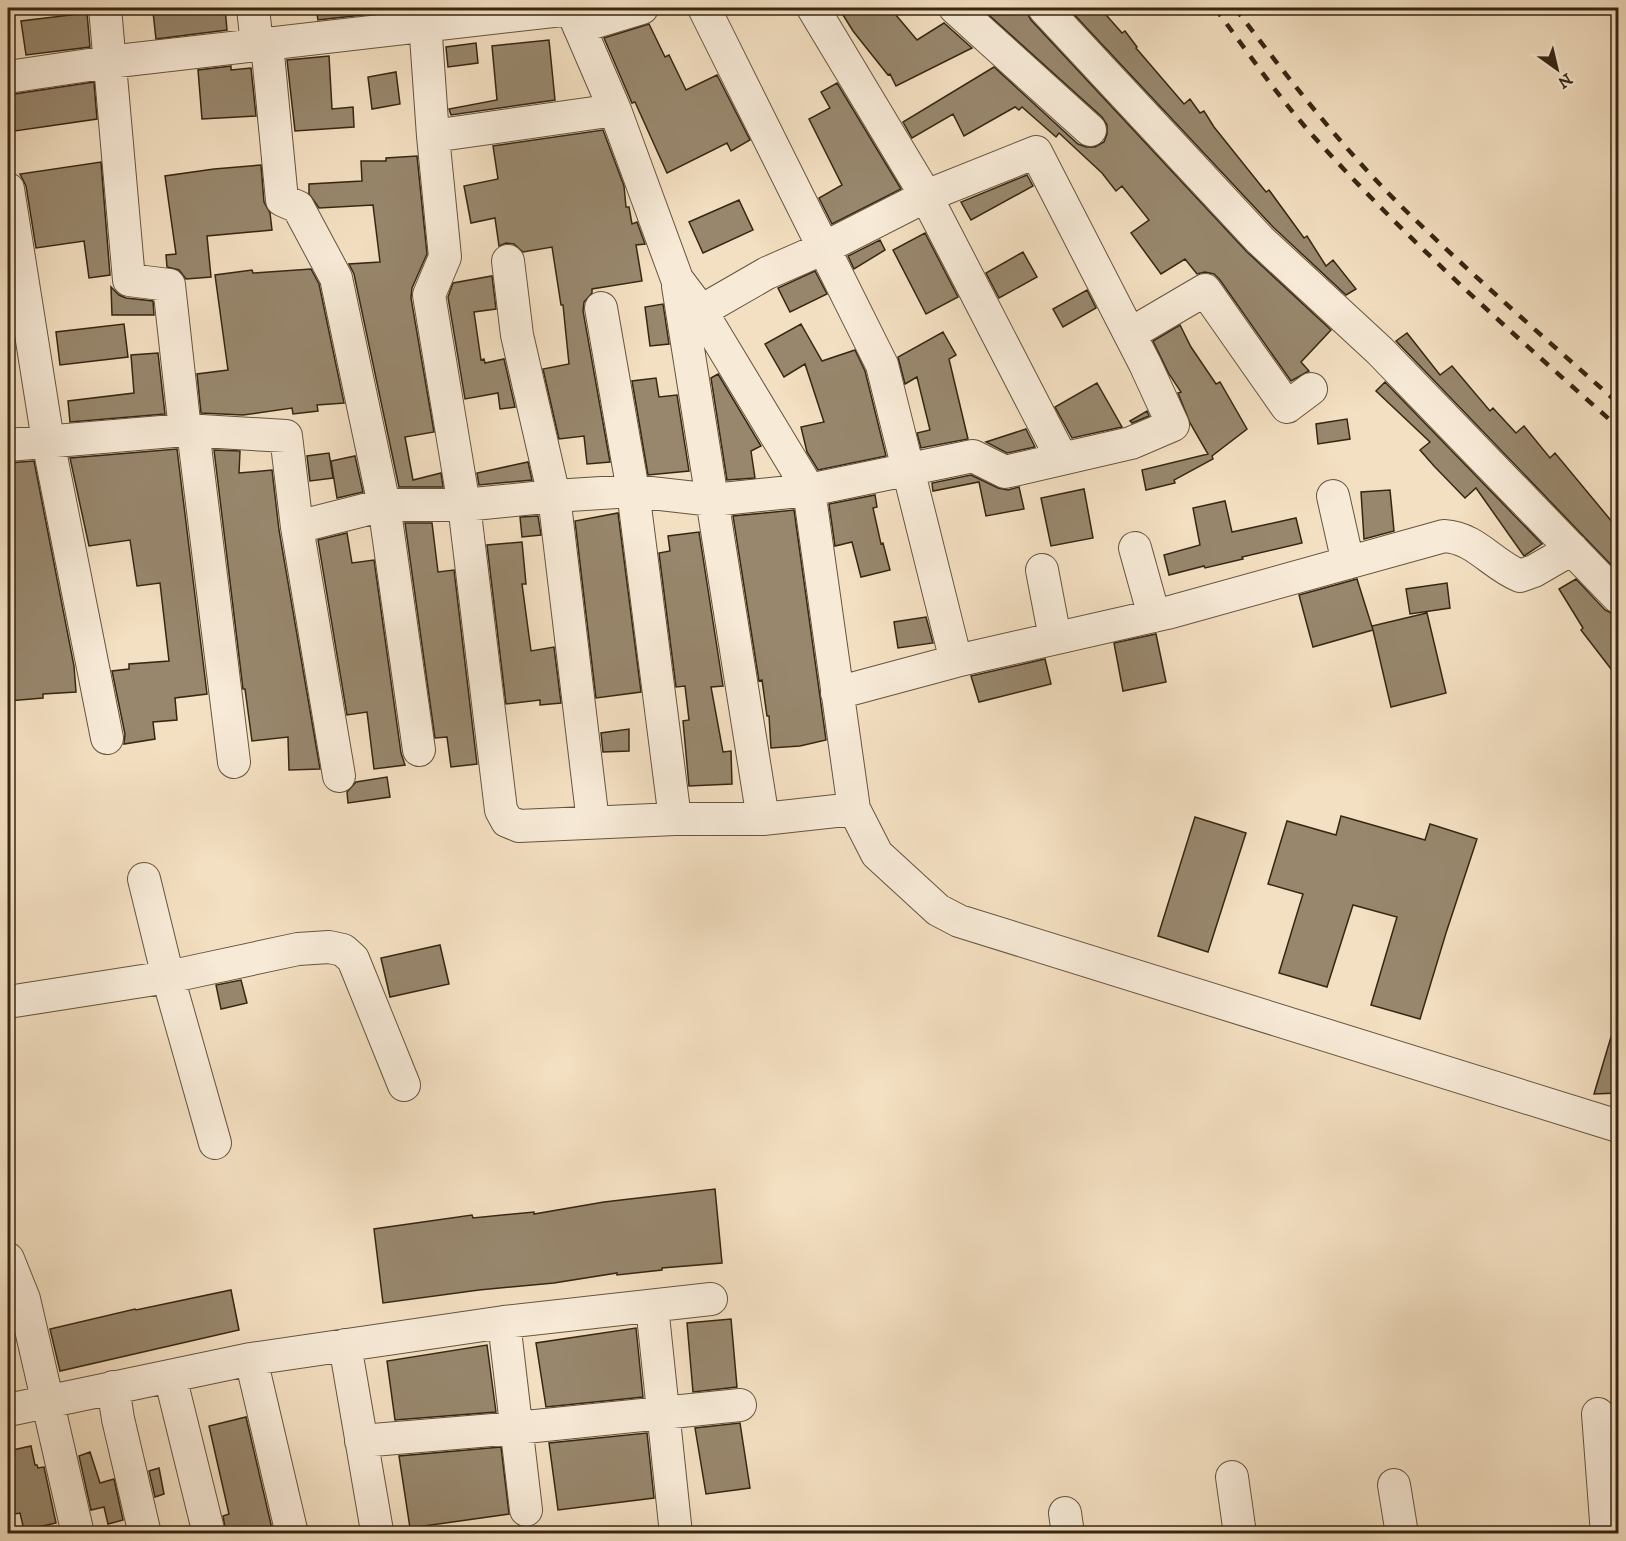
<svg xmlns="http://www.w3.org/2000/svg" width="1626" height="1541" font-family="'IM FELL DW Pica',serif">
<rect width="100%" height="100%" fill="#f3dfc1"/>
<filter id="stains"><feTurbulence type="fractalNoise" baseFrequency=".00333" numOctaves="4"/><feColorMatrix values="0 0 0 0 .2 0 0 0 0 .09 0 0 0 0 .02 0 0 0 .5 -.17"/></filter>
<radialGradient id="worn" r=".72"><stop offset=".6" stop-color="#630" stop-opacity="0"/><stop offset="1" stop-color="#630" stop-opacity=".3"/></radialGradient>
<path fill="#98876d" stroke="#362713" stroke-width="1.5" d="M 198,8 L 225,8 L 227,30 L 156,39 L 153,12 Z
M 316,8 L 398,8 L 398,11 L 318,20 Z
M 853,8 L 890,8 L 917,40 L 944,23 L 972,48 L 896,86 L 890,74 L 888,75 L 853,31 L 843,15 Z
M 981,8 L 1027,8 L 1027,13 L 1031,20 L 1247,252 L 1331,330 L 1301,362 L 1309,371 L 1291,381 L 1220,280 L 1214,274 L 1205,272 L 1197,274 L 1185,259 L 1161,274 L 1131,233 L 1149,220 L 1122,186 L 1116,191 L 1102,173 L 1059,133 L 1056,137 L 1022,107 L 1019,110 L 1015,107 L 964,136 L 953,114 L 912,138 L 903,122 L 994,67 L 1078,144 L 1086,147 L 1095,147 L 1104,142 L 1107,134 L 1107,125 L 1102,117 Z
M 1068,8 L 1100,8 L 1122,33 L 1125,31 L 1137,47 L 1136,48 L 1184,104 L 1190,99 L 1200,113 L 1204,111 L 1214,127 L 1266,192 L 1269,190 L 1304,238 L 1307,236 L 1326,266 L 1333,260 L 1356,289 L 1346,295 L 1273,227 Z
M 87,13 L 90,47 L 26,55 L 21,21 Z
M 649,24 L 665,57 L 669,55 L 686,90 L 717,75 L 750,140 L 731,151 L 727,143 L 667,173 L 635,102 L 632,103 L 604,38 Z
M 549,40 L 555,100 L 451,115 L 449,109 L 497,100 L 492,46 Z
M 476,43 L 478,63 L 448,67 L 446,47 Z
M 329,56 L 332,109 L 353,107 L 354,127 L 295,131 L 287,60 Z
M 231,66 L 231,70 L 251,68 L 256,116 L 202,119 L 198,70 Z
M 396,72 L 400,104 L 372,109 L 368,77 Z
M 94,82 L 97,119 L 8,132 L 8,95 Z
M 837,83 L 901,189 L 832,224 L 819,198 L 842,185 L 809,119 L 830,108 L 821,92 Z
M 603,130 L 624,186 L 626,207 L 629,207 L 632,224 L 637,222 L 645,244 L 636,245 L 642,281 L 592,289 L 592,293 L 584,302 L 583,311 L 610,462 L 587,464 L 584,436 L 559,439 L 543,369 L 569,364 L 563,305 L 561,305 L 552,247 L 523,252 L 514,244 L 506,243 L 499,246 L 495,218 L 471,223 L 464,186 L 498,179 L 493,146 Z
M 417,156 L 427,254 L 412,288 L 411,298 L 434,432 L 405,437 L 413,480 L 441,473 L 443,487 L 399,487 L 354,274 L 349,264 L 380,262 L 373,205 L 319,208 L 309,194 L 309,184 L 362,181 L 361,161 L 386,161 L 386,158 Z
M 101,162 L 110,275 L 89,278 L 84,241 L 36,248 L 26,186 L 20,174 Z
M 261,165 L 264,202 L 270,213 L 272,230 L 207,236 L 211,277 L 186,279 L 179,270 L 167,267 L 166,255 L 176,254 L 165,176 L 214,169 Z
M 1027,175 L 1033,186 L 971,220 L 961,202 Z
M 739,200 L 753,230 L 703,253 L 689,222 Z
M 925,233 L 958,297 L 926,314 L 893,250 Z
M 880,240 L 885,250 L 854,269 L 848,256 Z
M 1023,252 L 1037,277 L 999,298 L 986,273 Z
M 311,269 L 319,284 L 344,403 L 317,405 L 318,411 L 293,414 L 292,408 L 243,415 L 201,413 L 197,374 L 228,370 L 215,275 L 252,270 L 253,273 Z
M 815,271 L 827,294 L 790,312 L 778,288 Z
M 492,276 L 496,309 L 474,312 L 481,360 L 484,359 L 485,363 L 504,359 L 515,407 L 500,409 L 498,393 L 465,399 L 448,297 L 453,283 Z
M 111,287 L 119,295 L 126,298 L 153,301 L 154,315 L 112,315 Z
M 1087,290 L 1096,308 L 1063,327 L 1053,309 Z
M 663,304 L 669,344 L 650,346 L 645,307 Z
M 124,324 L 128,357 L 60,365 L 56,332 Z
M 801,324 L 822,361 L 855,350 L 865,371 L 886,456 L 818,470 L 807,452 L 801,427 L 824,422 L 805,364 L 784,377 L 765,344 Z
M 1180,325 L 1191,347 L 1216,384 L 1220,382 L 1247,429 L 1212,456 L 1213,459 L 1174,480 L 1175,483 L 1146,490 L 1142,470 L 1208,454 L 1190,423 L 1178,393 L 1181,392 L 1169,374 L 1153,341 Z
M 943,332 L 956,355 L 949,359 L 968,439 L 921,448 L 917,433 L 930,430 L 917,377 L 905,384 L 898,357 Z
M 1407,333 L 1440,375 L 1452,366 L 1490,411 L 1493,408 L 1516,433 L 1524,426 L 1550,458 L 1555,453 L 1618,529 L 1618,572 L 1396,341 Z
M 158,353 L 165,414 L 70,422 L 68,401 L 134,393 L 131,355 Z
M 718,374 L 761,446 L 751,451 L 755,478 L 727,480 L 711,378 Z
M 656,378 L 659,397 L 677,395 L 689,471 L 648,475 L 632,381 Z
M 1385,382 L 1542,544 L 1524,556 L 1476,488 L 1465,498 L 1434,466 L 1420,450 L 1430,442 L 1376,391 Z
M 1097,383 L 1122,427 L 1072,438 L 1055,407 Z
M 1147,411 L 1149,416 L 1132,423 L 1130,421 Z
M 1347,419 L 1350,439 L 1318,444 L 1316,424 Z
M 1026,429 L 1035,447 L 1007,453 L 986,442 Z
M 177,449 L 207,694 L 175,698 L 177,720 L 153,722 L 155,739 L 124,744 L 125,734 L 112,671 L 129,669 L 129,664 L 169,661 L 160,583 L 137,586 L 130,540 L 89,546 L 70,458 Z
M 214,450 L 240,451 L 239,473 L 272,470 L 279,530 L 320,769 L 289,770 L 288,737 L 252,741 L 245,689 L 243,689 Z
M 329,453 L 333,478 L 310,481 L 307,456 Z
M 355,456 L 363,492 L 337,498 L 331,461 Z
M 34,461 L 74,666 L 76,692 L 43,694 L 43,698 L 8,701 L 8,463 Z
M 528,462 L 532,480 L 479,485 L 477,473 Z
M 971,475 L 998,488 L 1008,490 L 1019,487 L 1024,509 L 986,516 L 979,482 L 933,491 L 932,483 Z
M 1084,489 L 1093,538 L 1051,546 L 1041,498 Z
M 1390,490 L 1394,531 L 1364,539 L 1361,492 Z
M 875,495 L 877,507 L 873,508 L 881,544 L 883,543 L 890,570 L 861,577 L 852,542 L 835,546 L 829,504 Z
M 1225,501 L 1232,532 L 1296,518 L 1302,543 L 1242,557 L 1243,559 L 1205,568 L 1204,566 L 1169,575 L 1164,555 L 1200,545 L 1193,508 Z
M 794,510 L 826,740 L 800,746 L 771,748 L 769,716 L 767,716 L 762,680 L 759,681 L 733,516 Z
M 618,513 L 641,692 L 596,698 L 575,521 Z
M 538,516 L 541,535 L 522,537 L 520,517 Z
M 405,523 L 432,523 L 438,572 L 454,570 L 477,764 L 451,767 L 447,737 L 435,738 Z
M 699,532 L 723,686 L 711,687 L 723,752 L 731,751 L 732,784 L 689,786 L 683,721 L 689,720 L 685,686 L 676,687 L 659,553 L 670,551 L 668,536 Z
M 347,533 L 352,563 L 374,560 L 401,753 L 405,765 L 374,769 L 367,712 L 347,715 L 318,540 Z
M 522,542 L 526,584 L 522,584 L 531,651 L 554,647 L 561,703 L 540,705 L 540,700 L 506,704 L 487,545 Z
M 1357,579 L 1373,630 L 1372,626 L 1427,613 L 1446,693 L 1391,707 L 1373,630 L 1313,647 L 1299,595 Z
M 1576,579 L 1605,610 L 1613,614 L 1618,614 L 1618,678 L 1581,630 L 1583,628 L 1559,589 Z
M 1447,583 L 1450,608 L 1410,614 L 1406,589 Z
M 926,617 L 933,643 L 898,648 L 894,622 Z
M 1156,634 L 1166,682 L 1123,691 L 1114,643 Z
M 1045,659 L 1051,684 L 979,702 L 971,676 Z
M 629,729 L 629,751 L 603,752 L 601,733 Z
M 387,777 L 390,797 L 348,803 L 347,792 L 356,782 Z
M 1341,816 L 1425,840 L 1430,824 L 1477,839 L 1446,933 L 1420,1019 L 1371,1005 L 1397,917 L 1353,905 L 1327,987 L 1279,973 L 1303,894 L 1268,884 L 1287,821 L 1336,835 Z
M 1195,817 L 1246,833 L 1208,952 L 1158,936 Z
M 440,945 L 449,984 L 390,997 L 381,958 Z
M 241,980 L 247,1003 L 221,1009 L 216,985 Z
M 1614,1027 L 1618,1028 L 1618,1093 L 1594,1094 Z
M 715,1189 L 722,1263 L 662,1268 L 662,1270 L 617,1275 L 617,1273 L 554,1283 L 479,1290 L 383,1303 L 374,1229 L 472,1215 L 473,1218 L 534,1212 L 534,1214 L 604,1202 Z
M 231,1290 L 239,1330 L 60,1371 L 50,1329 L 135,1309 L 136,1310 Z
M 731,1319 L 737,1387 L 693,1392 L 687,1323 Z
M 636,1328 L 643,1397 L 546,1407 L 536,1343 Z
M 487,1345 L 496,1412 L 395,1420 L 387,1361 Z
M 246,1417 L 273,1533 L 226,1533 L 223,1516 L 229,1514 L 209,1426 Z
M 740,1423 L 750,1488 L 706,1494 L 695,1428 Z
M 647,1433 L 654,1498 L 558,1510 L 549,1443 Z
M 31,1446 L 35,1465 L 37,1465 L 38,1468 L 44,1467 L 56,1523 L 24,1530 L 20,1513 L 8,1515 L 8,1451 Z
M 501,1447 L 509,1514 L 410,1528 L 399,1456 Z
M 90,1452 L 100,1483 L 114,1479 L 123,1520 L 108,1524 L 104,1507 L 91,1510 L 79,1456 Z
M 159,1468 L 164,1494 L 155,1497 L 149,1471 Z"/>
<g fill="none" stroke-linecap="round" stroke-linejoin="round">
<g stroke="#65553e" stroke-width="34">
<path id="minor" d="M 105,8 L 129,280 L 169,285 L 185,430
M 253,8 L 257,45
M 424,8 L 433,136 L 445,257 L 429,295 L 464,505 L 501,810 L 507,821 L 519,826 L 675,819 L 763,819 L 854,809
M 571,8 L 615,110 L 677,279 L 701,311 L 809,490 L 854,809 L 877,854 L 938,910 L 959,921 L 1618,1126
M 704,8 L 882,365 L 956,661
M 813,8 L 926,196 L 1062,459
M 955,8 L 1090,130
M 1044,8 L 1260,240 L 1380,351 L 1618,597
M 579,27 L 642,8
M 267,44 L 282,200 L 298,207 L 336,278 L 384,505 L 419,750
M 8,77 L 109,62 L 571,9
M 433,136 L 615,110
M 8,189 L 48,441 L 107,738
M 508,261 L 517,335 L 554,496 L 593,822
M 678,286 L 763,819
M 601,308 L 633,491 L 675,819
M 1130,334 L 1205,290 L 1287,407 L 1311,389
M 193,430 L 234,762
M 8,445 L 185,430 L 286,436 L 297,527 L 384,505 L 464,505 L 554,496 L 633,491 L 713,500 L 809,490 L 973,456 L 1005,472 L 1131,443 L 1173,425 L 1145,364 L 1036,152 L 926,196 L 824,248 L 767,273 L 701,311
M 1333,496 L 1348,563
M 297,527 L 339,776
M 1135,548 L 1154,616
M 1042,570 L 1055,638
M 837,693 L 956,661 L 1167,613 L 1444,536 C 1476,538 1491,564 1520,576 L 1534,571 L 1572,549
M 144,879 L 168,977 L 215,1143
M 8,1002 L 168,977 L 298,949 L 329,947 L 343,950 L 353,959 L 404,1085
M 8,1259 L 24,1299 L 78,1534
M 652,1306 L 676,1534
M 504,1322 L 526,1510
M 345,1345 L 377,1531
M 251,1359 L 292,1534
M 170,1376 L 209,1534
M 113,1387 L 118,1419 L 145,1534
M 8,1410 L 251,1359 L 504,1322 L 711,1299
M 1598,1414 L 1607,1534
M 361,1441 L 516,1428 L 740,1405
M 1232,1477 L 1240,1534
M 1394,1485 L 1402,1534
M 1065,1513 L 1068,1534"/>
</g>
<use href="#minor" stroke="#f7ead7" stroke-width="32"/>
<path stroke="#362713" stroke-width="4.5" stroke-dasharray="10 10" stroke-linecap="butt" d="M 1215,8 C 1247,51 1278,97 1315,138 C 1408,241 1514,335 1618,427
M 1235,8 C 1288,78 1342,148 1405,210 C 1474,277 1547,340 1618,403"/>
</g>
<rect width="1626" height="1541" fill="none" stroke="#f3dfc1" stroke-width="30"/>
<rect x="9" y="9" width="1608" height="1523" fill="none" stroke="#362713" stroke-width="3"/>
<rect x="15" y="15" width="1596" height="1511" fill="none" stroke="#362713" stroke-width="1.5"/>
<g transform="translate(1557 69) rotate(146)" stroke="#f7ead7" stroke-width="4.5" paint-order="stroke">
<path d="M0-4.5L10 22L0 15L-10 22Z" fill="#362713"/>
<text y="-9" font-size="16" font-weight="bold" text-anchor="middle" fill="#362713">N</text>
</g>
<rect width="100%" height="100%" filter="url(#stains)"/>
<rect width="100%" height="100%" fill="url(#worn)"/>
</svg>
